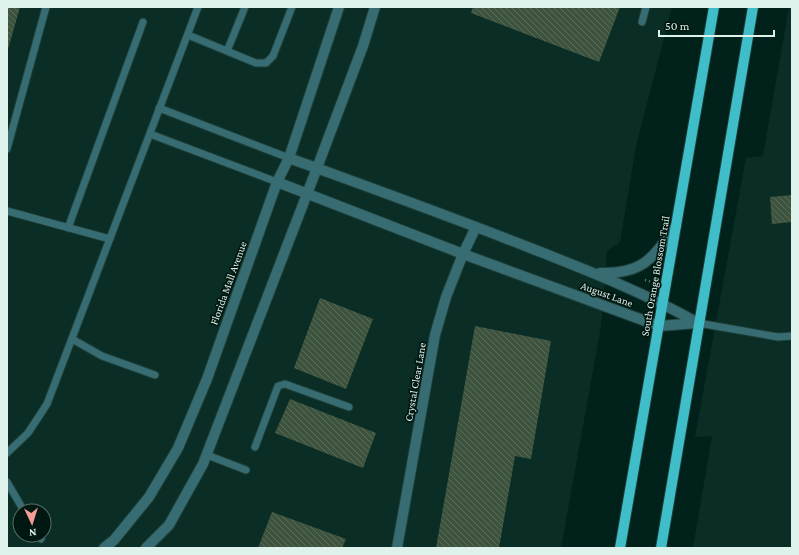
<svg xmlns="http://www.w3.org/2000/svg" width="799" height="555" font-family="'Crimson Pro',serif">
<defs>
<pattern id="building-back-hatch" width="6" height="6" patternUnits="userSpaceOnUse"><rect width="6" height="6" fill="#3e533d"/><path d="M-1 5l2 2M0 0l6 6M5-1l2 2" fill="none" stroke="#596c59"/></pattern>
</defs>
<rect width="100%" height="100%" fill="#00221a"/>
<path fill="#0a2e25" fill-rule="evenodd" d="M 7,7 L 672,7 L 636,146 L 620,242 L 607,251 L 601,326 L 561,548 L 7,548 ZM 20,511 L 44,511 L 44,535 L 20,535 Z
M 789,7 L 792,7 L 792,548 L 693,548 L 712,436 L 695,437 L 746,158 L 763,156 Z"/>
<path fill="url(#building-back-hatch)" d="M 7,7 L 20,7 L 7,53 Z
M 473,7 L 620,7 L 599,62 L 471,13 Z
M 792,195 L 792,222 L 772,224 L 770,197 Z
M 320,298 L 373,319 L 346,389 L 294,368 Z
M 475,326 L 551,341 L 531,459 L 515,456 L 499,548 L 436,548 Z
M 290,399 L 376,433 L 363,468 L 275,433 Z
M 272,512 L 346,539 L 342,548 L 258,548 Z"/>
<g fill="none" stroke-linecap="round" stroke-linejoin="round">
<g stroke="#1f3f37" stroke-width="9">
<path id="service" d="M 642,22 L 646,7
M 188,35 L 256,63 L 266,63 L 273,56 L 292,7
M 227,51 L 245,7
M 159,108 L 289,158
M 150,134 L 277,182
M 7,149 L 46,7
M 7,211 L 110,239
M 68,228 L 143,22
M 698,323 L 778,337 L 792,336
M 72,339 L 102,356 L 155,375
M 255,447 L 278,386 L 285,384 L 349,407
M 7,453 L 28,433 L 47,404 L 198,7
M 207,455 L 246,470
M 7,482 L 24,511
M 39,535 L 41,539"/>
</g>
<g stroke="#1f3f37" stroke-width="12">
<path id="minor" d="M 289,158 C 371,188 452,217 533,249 C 589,271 645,293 698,323
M 277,182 L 463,254 L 659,326 L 698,323
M 600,273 C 643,274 652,259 676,226
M 104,548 L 114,540 L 149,497 L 178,448 L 207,379 L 277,182 L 289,158 L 339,7
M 146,548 L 169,525 L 203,464 L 317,168 L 363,46 L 375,7
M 397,548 L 435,335 L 446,297 L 463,254 L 476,227"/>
</g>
<g stroke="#1f3f37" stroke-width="12">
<path id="primary" d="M 620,548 L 714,7
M 661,548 L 753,7"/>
</g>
<path stroke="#68837c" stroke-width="2.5" stroke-dasharray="1 3" stroke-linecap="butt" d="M 645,280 L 652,282"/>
<use href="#service" stroke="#366c72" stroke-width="7"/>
<use href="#minor" stroke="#366c72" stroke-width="10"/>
<use href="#primary" stroke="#3fbeca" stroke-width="10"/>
</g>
<g text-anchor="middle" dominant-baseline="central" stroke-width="3.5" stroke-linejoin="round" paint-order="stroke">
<g font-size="11" fill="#def1eb" stroke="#001811">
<text transform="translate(655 276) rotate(-80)">South Orange Blossom Trail</text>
<text transform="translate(228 283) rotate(-70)">Florida Mall Avenue</text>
<text transform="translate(607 294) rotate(20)">August Lane</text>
<text transform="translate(415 382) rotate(-80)">Crystal Clear Lane</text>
</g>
</g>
<rect width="799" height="555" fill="none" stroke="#def1eb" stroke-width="16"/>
<g transform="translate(32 523) rotate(176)"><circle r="19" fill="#001811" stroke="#596f68"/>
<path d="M0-3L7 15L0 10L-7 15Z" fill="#f59b9a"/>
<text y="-6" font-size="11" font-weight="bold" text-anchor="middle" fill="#def1eb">N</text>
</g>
<path d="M659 30v6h115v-6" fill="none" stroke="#def1eb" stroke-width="2"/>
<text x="665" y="30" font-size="12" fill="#def1eb" stroke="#001811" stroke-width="3" paint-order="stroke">50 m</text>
</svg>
